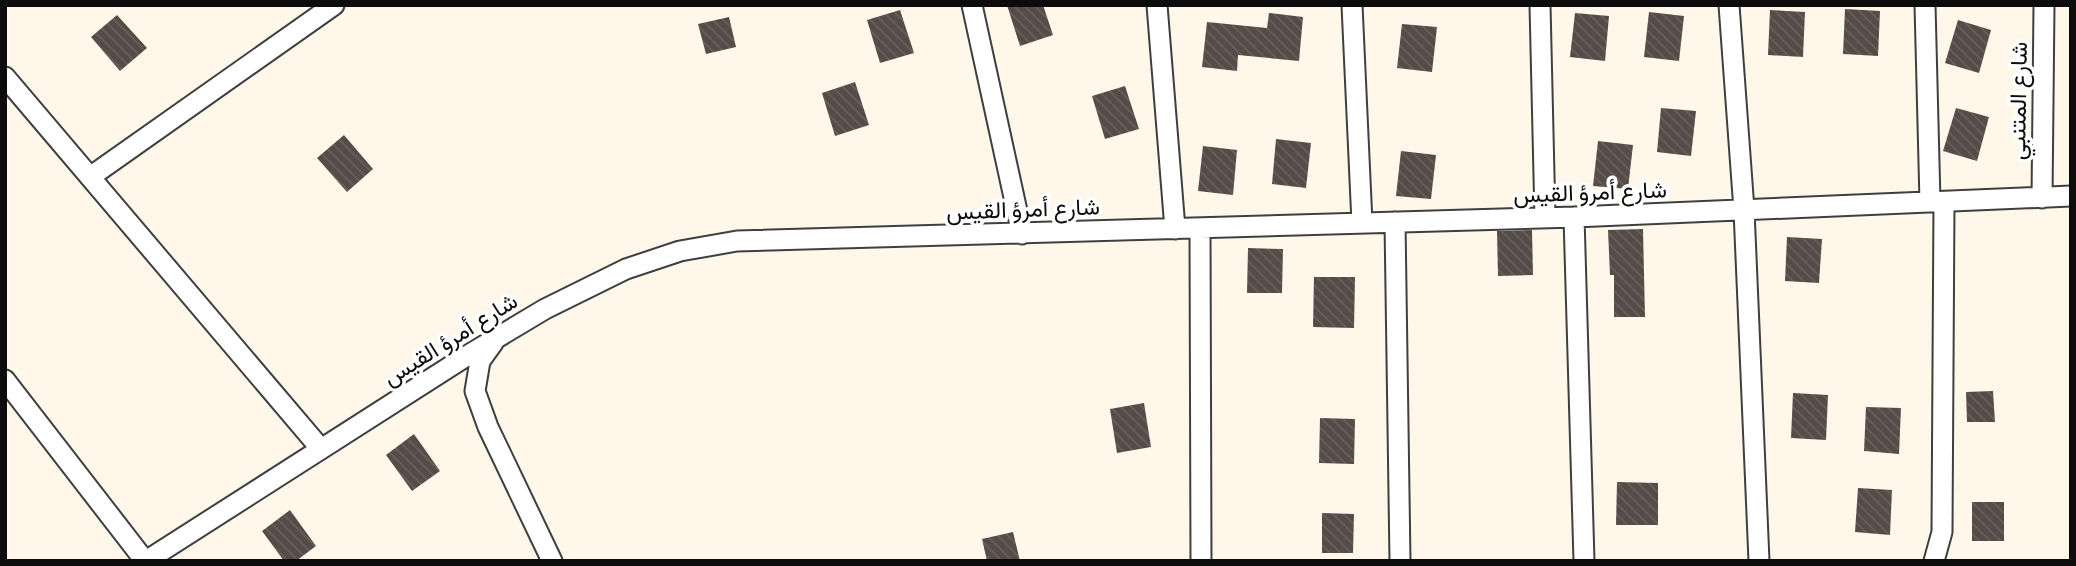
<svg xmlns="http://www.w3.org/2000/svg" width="2076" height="566" font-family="'Source Serif 4',Vazirmatn,serif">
<defs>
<pattern id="building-back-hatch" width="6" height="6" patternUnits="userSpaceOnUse" patternTransform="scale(1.75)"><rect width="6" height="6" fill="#554b47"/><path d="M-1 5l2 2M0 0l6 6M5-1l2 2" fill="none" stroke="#68605d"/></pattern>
</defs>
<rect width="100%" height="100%" fill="#fff8ea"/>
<path fill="url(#building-back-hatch)" d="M 1007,5 L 1043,5 L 1053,35 L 1020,46 Z
M 1845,9 L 1880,11 L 1878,56 L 1843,54 Z
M 900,10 L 914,53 L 880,63 L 867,20 Z
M 1770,10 L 1805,12 L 1803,57 L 1768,55 Z
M 1649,12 L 1684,16 L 1679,61 L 1644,57 Z
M 1269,13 L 1303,17 L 1299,61 L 1238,55 L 1237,71 L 1202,67 L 1207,22 L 1267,28 Z
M 1575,13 L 1609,16 L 1605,61 L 1570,57 Z
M 117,15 L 147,48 L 120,71 L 91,37 Z
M 729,17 L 736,47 L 706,54 L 698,24 Z
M 1958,20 L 1991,30 L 1979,73 L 1945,63 Z
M 1402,24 L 1437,27 L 1432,72 L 1397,68 Z
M 855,82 L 869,125 L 835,136 L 822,93 Z
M 1125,86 L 1139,129 L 1105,139 L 1092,96 Z
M 1661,108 L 1696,111 L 1691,156 L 1657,152 Z
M 1956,108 L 1989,117 L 1977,161 L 1943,151 Z
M 344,135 L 373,169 L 347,192 L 317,158 Z
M 1276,139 L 1311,143 L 1306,188 L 1272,184 Z
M 1598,141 L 1633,145 L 1628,189 L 1593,186 Z
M 1203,146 L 1237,150 L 1233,195 L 1198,191 Z
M 1401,151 L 1436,155 L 1431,199 L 1396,196 Z
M 1643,229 L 1645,317 L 1614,317 L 1614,275 L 1610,275 L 1608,230 Z
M 1532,230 L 1533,275 L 1498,276 L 1497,231 Z
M 1787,237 L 1822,239 L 1819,283 L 1785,281 Z
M 1248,248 L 1283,249 L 1282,293 L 1247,293 Z
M 1314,277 L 1355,277 L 1354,328 L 1313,327 Z
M 1993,391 L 1995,422 L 1967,422 L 1966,392 Z
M 1793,393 L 1828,395 L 1826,440 L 1791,438 Z
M 1144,403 L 1151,447 L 1117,453 L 1110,409 Z
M 1866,407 L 1901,408 L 1899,454 L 1864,451 Z
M 1320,418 L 1355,419 L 1354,464 L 1319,463 Z
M 414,434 L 440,471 L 412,491 L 386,455 Z
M 1617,482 L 1658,483 L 1658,525 L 1616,525 Z
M 1858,488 L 1892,490 L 1890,535 L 1855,532 Z
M 1972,502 L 2004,502 L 2004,541 L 1972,541 Z
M 290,510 L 316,546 L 296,561 L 284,561 L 262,531 Z
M 1322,513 L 1354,514 L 1353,553 L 1322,553 Z
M 1013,532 L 1020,561 L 987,561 L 982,539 Z"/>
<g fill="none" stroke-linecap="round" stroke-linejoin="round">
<g stroke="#3f3f3f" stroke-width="23">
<path id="minor" d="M 972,5 L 1022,234
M 1157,5 L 1175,229
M 1352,5 L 1362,223
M 1540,5 L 1545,218
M 1729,5 L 1744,210 L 1759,561
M 1925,5 L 1930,202
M 5,77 L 321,449
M 90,177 L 334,5
M 2042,198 L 2044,5
M 1574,217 L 1584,561
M 1395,222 L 1400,561
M 1200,229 L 1201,561
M 493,343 L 480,361 L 475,391 L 488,427 L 552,561
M 5,380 L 145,561
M 146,561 L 465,357 L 545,309 L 626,269 L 680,251 L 737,241 L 1574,217 L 2071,196
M 1934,561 L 1942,532 L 1944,202"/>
</g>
<use href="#minor" stroke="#fff" stroke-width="19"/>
</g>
<g text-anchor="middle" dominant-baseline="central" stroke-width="7" stroke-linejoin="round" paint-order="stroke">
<g font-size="23" fill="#0c0c0c" stroke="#fff">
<text transform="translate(2018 101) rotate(-89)">شارع المتنبي</text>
<text transform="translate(1590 192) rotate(-2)">شارع أمرؤ القيس</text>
<text transform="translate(1023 209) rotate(-2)">شارع أمرؤ القيس</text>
<text transform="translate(450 339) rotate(-32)">شارع أمرؤ القيس</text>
</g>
</g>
<rect width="2076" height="566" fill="none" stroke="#0c0c0c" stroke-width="14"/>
</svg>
